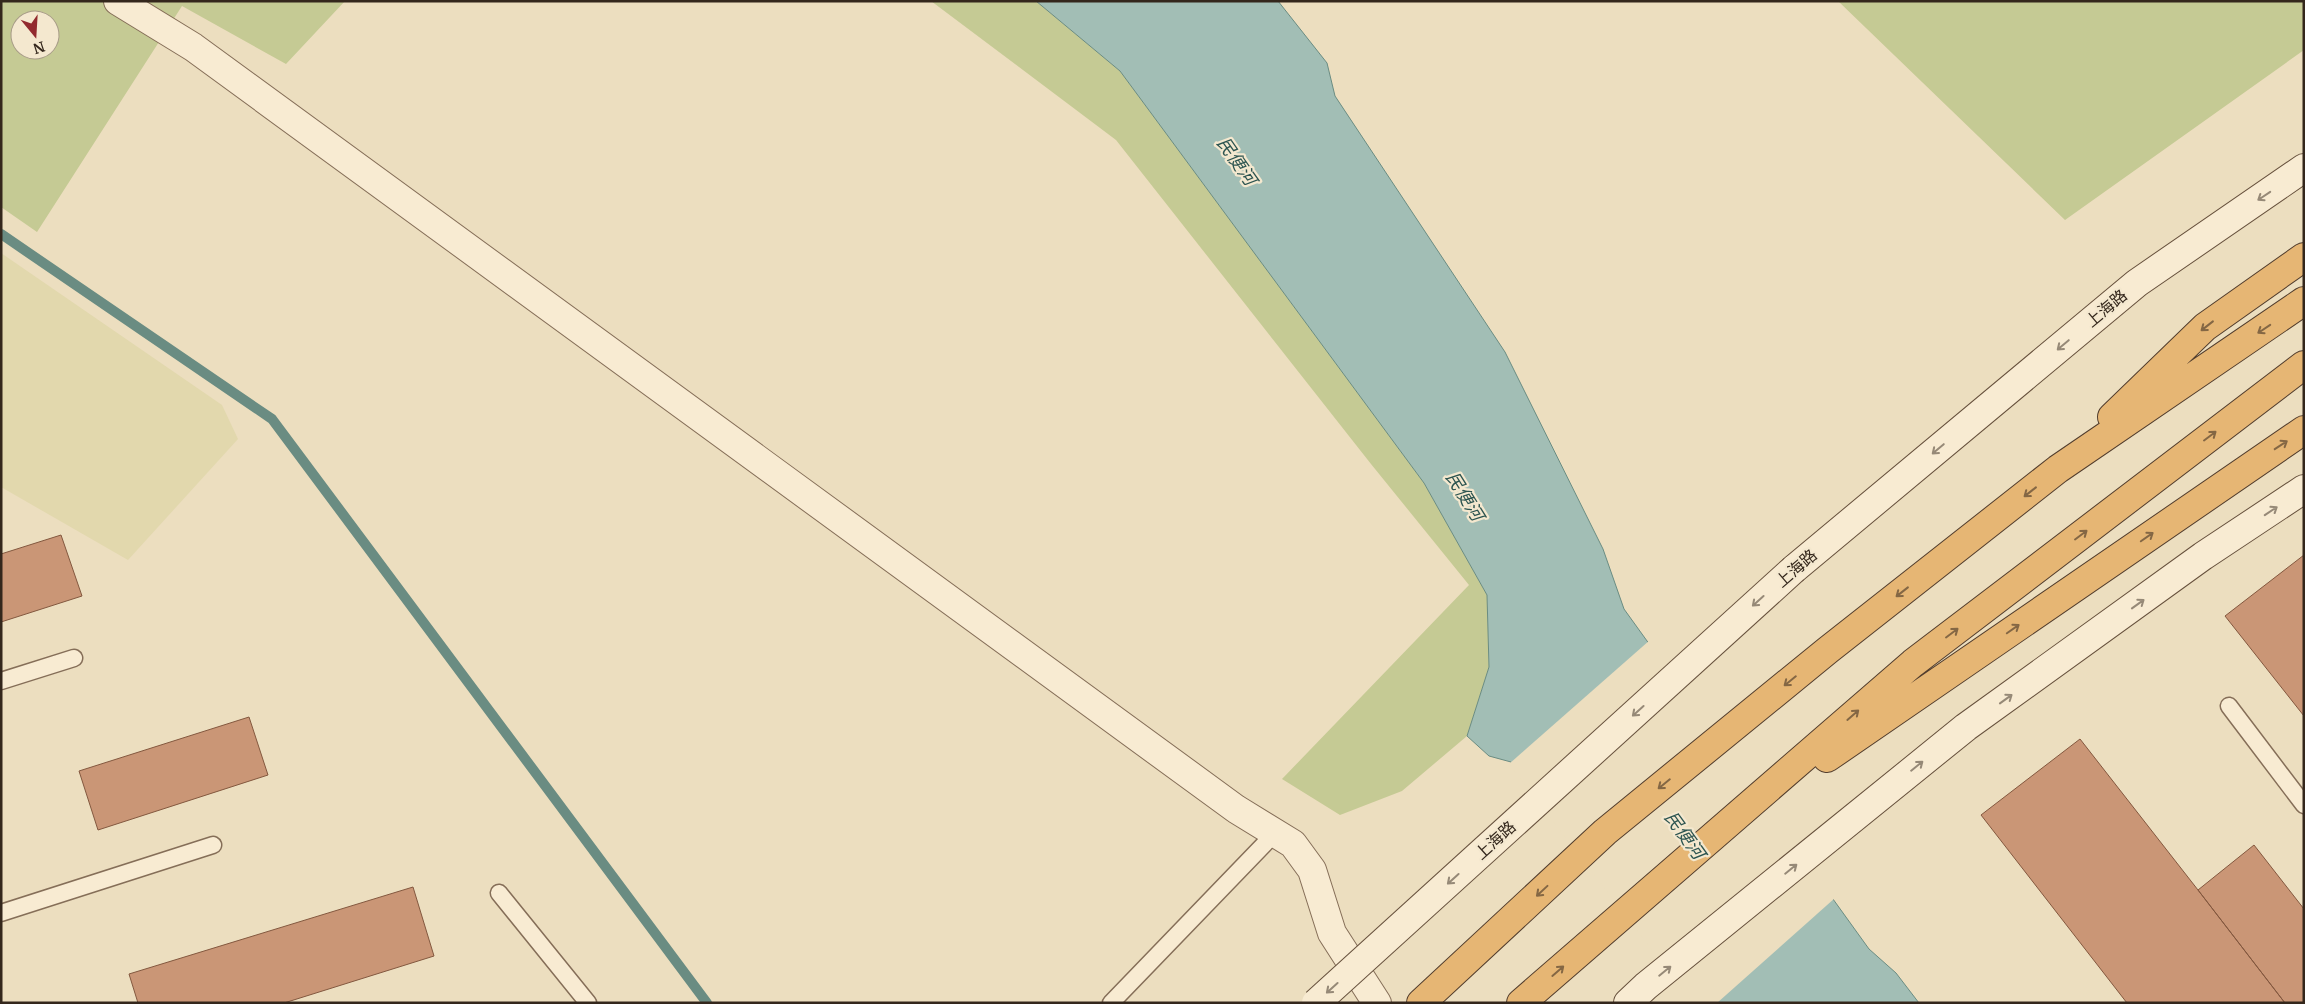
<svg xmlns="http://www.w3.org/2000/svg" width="2305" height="1004" font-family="Merriweather,'Noto Sans SC',serif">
<rect width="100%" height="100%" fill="#ecdebf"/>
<path fill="#e2d8ad" d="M 1,253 L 222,405 L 238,439 L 128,560 L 1,487 Z"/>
<path fill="#c5ca94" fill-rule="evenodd" d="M 1,1 L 345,1 L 286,64 L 182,6 L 37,232 L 1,207 ZM 20,20 L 50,20 L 50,50 L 20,50 Z
M 931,1 L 1036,1 L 1120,71 L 1424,483 L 1487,595 L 1489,667 L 1467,736 L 1402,791 L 1340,815 L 1282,779 L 1469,585 L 1371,464 L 1116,140 Z
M 1838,1 L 2304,1 L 2304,50 L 2065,220 Z"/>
<path fill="#a2beb5" stroke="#6a8c82" d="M 1036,1 L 1278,1 L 1327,63 L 1335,96 L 1505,352 L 1603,549 L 1624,609 L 1869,949 L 1896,973 L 1919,1003 L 1696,1003 L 1511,762 L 1489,756 L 1467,736 L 1489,667 L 1487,595 L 1424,483 L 1120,71 Z"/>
<path fill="#ecdebf" d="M 1650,640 L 1835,898 L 1717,1003 L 1693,1003 L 1509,764 Z"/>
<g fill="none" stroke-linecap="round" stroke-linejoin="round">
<path stroke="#6a8c82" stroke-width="10" d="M 1,234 L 272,419 L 707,1003"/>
</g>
<path fill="#ca9676" stroke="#83583f" d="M 61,535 L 82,596 L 1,622 L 1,554 Z
M 2304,555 L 2304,716 L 2225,616 Z
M 249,717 L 268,775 L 98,830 L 79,771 Z
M 2080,739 L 2198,890 L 2285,1003 L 2127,1003 L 1981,815 Z
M 2254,845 L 2304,909 L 2304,1003 L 2285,1003 L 2198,890 Z
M 413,887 L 434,956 L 284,1003 L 138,1003 L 129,974 Z"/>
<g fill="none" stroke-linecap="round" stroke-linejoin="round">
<g stroke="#856e58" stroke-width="19">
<path id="service" d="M 1,681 L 74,658
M 2229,706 L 2304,805
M 499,893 L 588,1003
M 1,913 L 213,845
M 1111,1003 L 1275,833"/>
</g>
<g stroke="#856e58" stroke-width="30">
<path id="minor" d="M 118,1 L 193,47 L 1236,809 L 1293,844 L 1312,870 L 1332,933 L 1377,1003"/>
</g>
<g stroke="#66503c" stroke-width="30">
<path id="secondary" d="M 1794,569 L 2137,283 L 2304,168
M 1628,1003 L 1646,986 L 1966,727 L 2203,556 L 2304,489"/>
</g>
<g stroke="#523d2d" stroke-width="30">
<path id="trunk" d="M 2112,417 L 2205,327 L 2304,257
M 1827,758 L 2304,430
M 1421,1003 L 1605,832 L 1828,650 L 2058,469 L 2304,301
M 1521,1003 L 1913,663 L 2304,365"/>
</g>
<use href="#service" stroke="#f8ebd2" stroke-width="16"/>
<use href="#minor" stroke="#f8ebd2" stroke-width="28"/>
<use href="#secondary" stroke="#f8ebd2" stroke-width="28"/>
<use href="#trunk" stroke="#e6b674" stroke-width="28"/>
<g stroke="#66503c" stroke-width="30" stroke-linecap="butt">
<path id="secondary-bridge" d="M 1316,1003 L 1794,569"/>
</g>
<use href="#secondary-bridge" stroke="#f8ebd2" stroke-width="28"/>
</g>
<defs><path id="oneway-shaft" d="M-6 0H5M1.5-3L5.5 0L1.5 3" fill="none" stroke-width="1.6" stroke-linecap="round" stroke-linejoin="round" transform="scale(1.25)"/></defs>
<g stroke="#968977">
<use href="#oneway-shaft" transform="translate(2264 196) rotate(146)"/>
<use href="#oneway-shaft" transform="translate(2063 345) rotate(140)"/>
<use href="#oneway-shaft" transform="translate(1938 449) rotate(140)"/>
<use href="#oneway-shaft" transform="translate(2271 511) rotate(-34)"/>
<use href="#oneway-shaft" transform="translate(1758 601) rotate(138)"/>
<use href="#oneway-shaft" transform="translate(2138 604) rotate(-36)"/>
<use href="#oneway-shaft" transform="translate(2006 699) rotate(-36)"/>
<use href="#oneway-shaft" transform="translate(1638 711) rotate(138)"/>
<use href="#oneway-shaft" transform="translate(1917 766) rotate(-39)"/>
<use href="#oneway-shaft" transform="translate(1791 869) rotate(-39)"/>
<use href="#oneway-shaft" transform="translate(1453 879) rotate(138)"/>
<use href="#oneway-shaft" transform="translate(1665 971) rotate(-39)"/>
<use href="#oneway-shaft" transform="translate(1332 988) rotate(138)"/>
</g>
<g stroke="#846744">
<use href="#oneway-shaft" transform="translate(2207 326) rotate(142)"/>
<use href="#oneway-shaft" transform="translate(2264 329) rotate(146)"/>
<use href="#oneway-shaft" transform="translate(2210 436) rotate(-37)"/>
<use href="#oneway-shaft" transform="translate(2281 445) rotate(-33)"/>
<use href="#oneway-shaft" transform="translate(2030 492) rotate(142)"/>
<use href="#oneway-shaft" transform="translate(2081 535) rotate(-37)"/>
<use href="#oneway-shaft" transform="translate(2147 537) rotate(-35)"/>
<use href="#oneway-shaft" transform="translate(1902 592) rotate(142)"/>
<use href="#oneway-shaft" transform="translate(2013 629) rotate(-35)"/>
<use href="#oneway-shaft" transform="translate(1952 633) rotate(-37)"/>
<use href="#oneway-shaft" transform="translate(1790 681) rotate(141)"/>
<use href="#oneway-shaft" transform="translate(1853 715) rotate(-41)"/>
<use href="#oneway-shaft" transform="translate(1664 784) rotate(141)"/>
<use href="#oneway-shaft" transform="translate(1542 891) rotate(137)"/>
<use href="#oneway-shaft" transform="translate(1558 971) rotate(-41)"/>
</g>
<g text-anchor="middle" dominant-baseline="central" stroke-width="4.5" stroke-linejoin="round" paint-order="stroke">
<g font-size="16" fill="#34271c" stroke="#f4e8cf">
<text transform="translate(2106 308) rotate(-40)">上海路</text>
<text transform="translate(1796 568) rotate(-41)">上海路</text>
<text transform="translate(1495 840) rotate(-42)">上海路</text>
</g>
<g font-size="18" font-style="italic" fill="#2c5450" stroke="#f4e8cf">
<text transform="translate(1237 161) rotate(55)">民便河</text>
<text transform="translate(1465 496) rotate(58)">民便河</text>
<text transform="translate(1685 835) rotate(54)">民便河</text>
</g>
</g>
<rect width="2305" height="1004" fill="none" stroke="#34271c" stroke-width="5"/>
<g transform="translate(35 35) rotate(162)"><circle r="24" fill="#f4e8cf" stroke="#a79b87"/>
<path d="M0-4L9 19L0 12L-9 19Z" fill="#922a2e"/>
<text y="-8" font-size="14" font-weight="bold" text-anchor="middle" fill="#34271c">N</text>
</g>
</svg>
